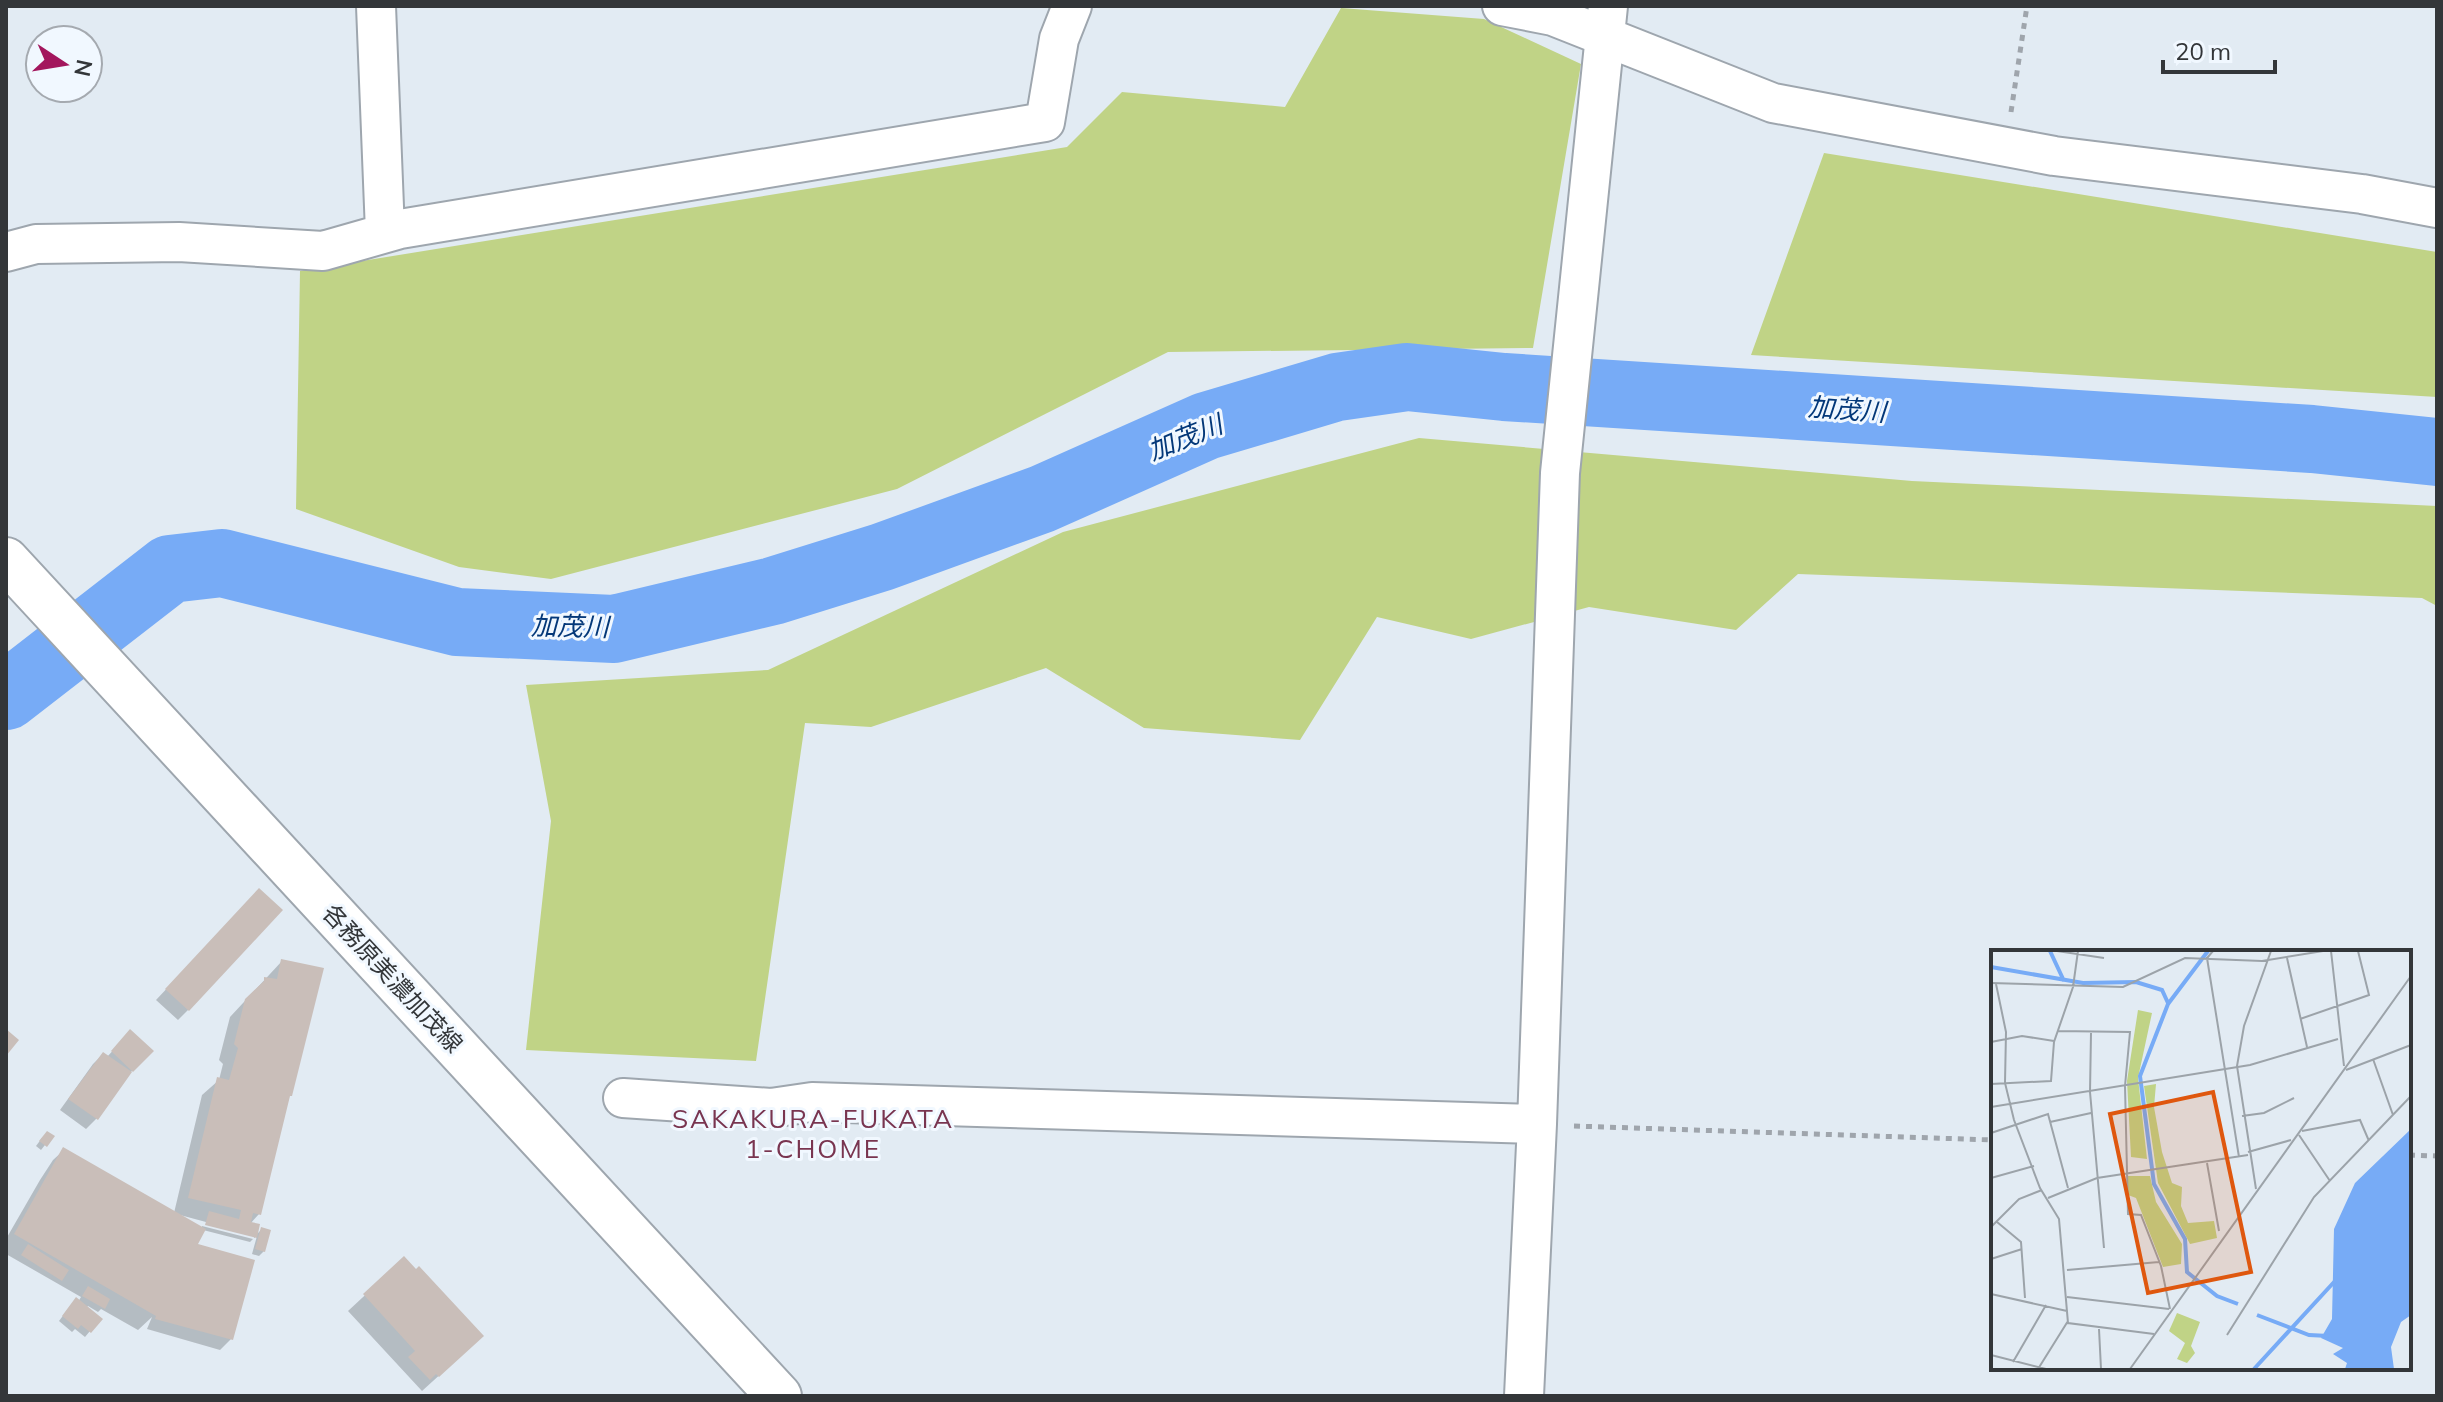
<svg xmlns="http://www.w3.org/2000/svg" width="2443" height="1402" font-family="Mulish,'Noto Sans JP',sans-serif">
<rect width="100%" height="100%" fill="#e2ebf3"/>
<path fill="#c0d386" d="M 1341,8 L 1484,19 L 1581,64 L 1533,348 L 1168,352 L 897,489 L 551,579 L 459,567 L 296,509 L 300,271 L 1067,147 L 1122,92 L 1285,107 Z
M 1824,153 L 2437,252 L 2437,397 L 1751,355 Z
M 1419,438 L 1912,481 L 2437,506 L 2437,606 L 2422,598 L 1798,574 L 1736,630 L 1589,607 L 1471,639 L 1377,617 L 1300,740 L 1144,728 L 1046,668 L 871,727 L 805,723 L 756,1061 L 526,1050 L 551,821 L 526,685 L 768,670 L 1063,532 Z"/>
<path fill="#0003" d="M 249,901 L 188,1010 L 178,1020 L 156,1000 Z
M 282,961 L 287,1099 L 259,1214 L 250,1224 L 255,1236 L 262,1229 L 264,1251 L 259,1256 L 252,1254 L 257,1236 L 254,1238 L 254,1235 L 180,1215 L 202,1229 L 202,1226 L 253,1239 L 250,1242 L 203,1230 L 194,1246 L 231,1339 L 220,1350 L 147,1329 L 152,1317 L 138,1330 L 101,1309 L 98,1312 L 88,1306 L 86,1308 L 100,1319 L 85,1337 L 75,1329 L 72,1332 L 59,1321 L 71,1305 L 78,1302 L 81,1297 L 6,1254 L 6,1239 L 40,1180 L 53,1160 L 64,1150 L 174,1213 L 202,1095 L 219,1080 L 223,1064 L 219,1060 L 230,1017 Z
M 130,1032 L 151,1051 L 128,1075 L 96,1119 L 86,1129 L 60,1110 L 93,1064 L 103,1054 L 107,1057 Z
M 42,1138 L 45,1145 L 41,1150 L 36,1146 Z
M 404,1259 L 466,1351 L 422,1391 L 348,1311 Z"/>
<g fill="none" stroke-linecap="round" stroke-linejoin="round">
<path stroke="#77abf6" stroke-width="68" d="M 6,696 L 170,569 L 222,563 L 457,622 L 614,629 L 773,591 L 882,557 L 1042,499 L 1206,426 L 1337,387 L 1407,377 L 1504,387 L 2312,439 L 2437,452"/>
</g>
<path fill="#c9beb9" d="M 259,888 L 283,910 L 189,1011 L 165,989 Z
M 281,959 L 324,968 L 292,1096 L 290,1096 L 261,1215 L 253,1213 L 251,1222 L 260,1224 L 257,1238 L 205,1225 L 209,1211 L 239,1219 L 241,1210 L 188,1198 L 217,1077 L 229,1080 L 238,1048 L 234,1044 L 245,999 L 264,981 L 264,977 L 277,979 Z
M 6,1029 L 19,1040 L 6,1056 Z
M 130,1029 L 154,1051 L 133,1072 L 111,1051 Z
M 103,1052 L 132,1072 L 98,1120 L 68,1099 Z
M 47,1131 L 55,1136 L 47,1147 L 39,1141 Z
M 63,1147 L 206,1229 L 198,1244 L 255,1260 L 233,1340 L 155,1319 L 156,1316 L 14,1234 Z
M 261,1227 L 271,1230 L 265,1252 L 255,1249 Z
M 28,1244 L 69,1270 L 62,1281 L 21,1255 Z
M 404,1256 L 416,1269 L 419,1266 L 484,1336 L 439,1377 L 436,1374 L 430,1380 L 408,1357 L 415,1351 L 363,1294 Z
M 88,1286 L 110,1299 L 105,1309 L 82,1296 Z
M 76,1297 L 103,1319 L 91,1333 L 81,1325 L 78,1329 L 62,1316 Z"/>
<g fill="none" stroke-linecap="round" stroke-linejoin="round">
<g stroke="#9ea6ae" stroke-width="42">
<path id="minor" d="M 376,6 L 385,232
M 1502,6 L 1553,16 L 1773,103 L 2054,156 L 2362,194 L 2437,208
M 6,252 L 36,244 L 179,242 L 323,251 L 400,229 L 1045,122 L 1059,39 L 1072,6
M 623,1098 L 771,1108 L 812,1102 L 1537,1124
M 1524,1396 L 1537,1124 L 1560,473 L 1608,6"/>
</g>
<g stroke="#9ea6ae" stroke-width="48">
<path id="major" d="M 6,560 L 779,1396"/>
</g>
<path stroke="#9fa5ac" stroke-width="5" stroke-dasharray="6 6" stroke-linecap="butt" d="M 2011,112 L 2027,6
M 1574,1126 L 1993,1140
M 2409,1155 L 2437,1156"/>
<use href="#minor" stroke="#fff" stroke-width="38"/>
<use href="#major" stroke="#fff" stroke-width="44"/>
</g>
<g text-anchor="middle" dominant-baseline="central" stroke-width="6" stroke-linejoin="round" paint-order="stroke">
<g font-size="24" fill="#333639" stroke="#f1f8ff">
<text transform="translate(393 978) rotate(47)">各務原美濃加茂線</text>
</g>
<g font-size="26" font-style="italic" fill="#043879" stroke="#f1f8ff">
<text transform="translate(1847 409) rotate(4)">加茂川</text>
<text transform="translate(1185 437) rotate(-22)">加茂川</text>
<text transform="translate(570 626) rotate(1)">加茂川</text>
</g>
<g font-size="26" letter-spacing="2" fill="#793550" stroke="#f1f8ff">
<text x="813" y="1118">SAKAKURA-FUKATA<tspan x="813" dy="30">1-CHOME</tspan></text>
</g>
</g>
<g transform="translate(1991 950)">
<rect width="420" height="420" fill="#e2ebf3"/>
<path d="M 147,60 L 161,63 L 147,128 L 156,209 L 140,207 L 136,131 ZM 165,134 L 163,157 L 171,202 L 181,233 L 191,237 L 190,256 L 197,273 L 223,271 L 226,288 L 199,294 L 167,233 L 153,136 ZM 137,226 L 159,226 L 165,252 L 191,294 L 190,314 L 172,317 L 145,248 L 137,245 ZM 186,363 L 209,372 L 200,396 L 204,403 L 196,413 L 186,409 L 194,393 L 178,381 Z" fill="#c0d386"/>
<path d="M 420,179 L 420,365 L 410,372 L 400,397 L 403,419 L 354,419 L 356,413 L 342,404 L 352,398 L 330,388 L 341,369 L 343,279 L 364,233 Z" fill="#77abf6"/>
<path fill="none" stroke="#77abf6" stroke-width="4" d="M 59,1 L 73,31M 217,1 L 177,54 L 149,126 L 163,234 L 194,289 L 196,322 L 226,346 L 247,354M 0,17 L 92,33 L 145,32 L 171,40 L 177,53M 266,365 L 318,385 L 338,386M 263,419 L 344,331"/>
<path fill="none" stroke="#9ca3a9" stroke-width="2" d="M 66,1 L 113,8M 222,1 L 216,8 L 248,207M 340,1 L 353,116M 296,8 L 316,97M 0,33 L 132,37 L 194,8 L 271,11 L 332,1M 5,34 L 15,82 L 14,133 L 23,170 L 49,238 L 68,269 L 77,373 L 163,384M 309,69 L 378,45 L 367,1M 67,81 L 139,82 L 134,136 L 137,264 L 150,265 L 170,316 L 179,359M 100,83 L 99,142 L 113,298M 0,92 L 31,86 L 63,91M 382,109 L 402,165M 355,120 L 420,95M 0,134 L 60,131 L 63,92 L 82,37 L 87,1M 0,157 L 259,115 L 347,89M 251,166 L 273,163 L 303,148M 59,172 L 100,163M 311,181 L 369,170 L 378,191M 0,183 L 57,164 L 77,238M 308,185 L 339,231M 257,202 L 300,190M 216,213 L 228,281M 0,228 L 43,216M 265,239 L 246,116 L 253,76 L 280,1M 57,248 L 106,228 L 257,205M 6,272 L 30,292 L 34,348M 0,277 L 28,249 L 51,240M 0,309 L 31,299M 76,320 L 168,312M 0,344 L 76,361M 76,347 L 178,359M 108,379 L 110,419M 236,385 L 323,247 L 420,146M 0,405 L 55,419M 22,412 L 55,355M 47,419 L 77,371M 139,419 L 420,26"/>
<path fill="#df570e" fill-opacity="0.15" stroke="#df570e" stroke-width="4" d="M 222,142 L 260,322 L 157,343 L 119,164 Z"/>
<rect width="420" height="420" fill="none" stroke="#333639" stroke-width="4"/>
</g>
<rect width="2443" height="1402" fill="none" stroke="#333639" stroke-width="16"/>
<g transform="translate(64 64) rotate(102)"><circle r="38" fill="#f1f8ff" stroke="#a5aab0" stroke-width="2"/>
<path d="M0-6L14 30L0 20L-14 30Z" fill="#a3165d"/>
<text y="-12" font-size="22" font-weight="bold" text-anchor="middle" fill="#333639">N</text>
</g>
<path d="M2163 60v12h112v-12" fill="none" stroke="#333639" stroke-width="4"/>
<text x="2175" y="60" font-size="24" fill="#333639" stroke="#f1f8ff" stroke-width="6" paint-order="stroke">20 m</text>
</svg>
